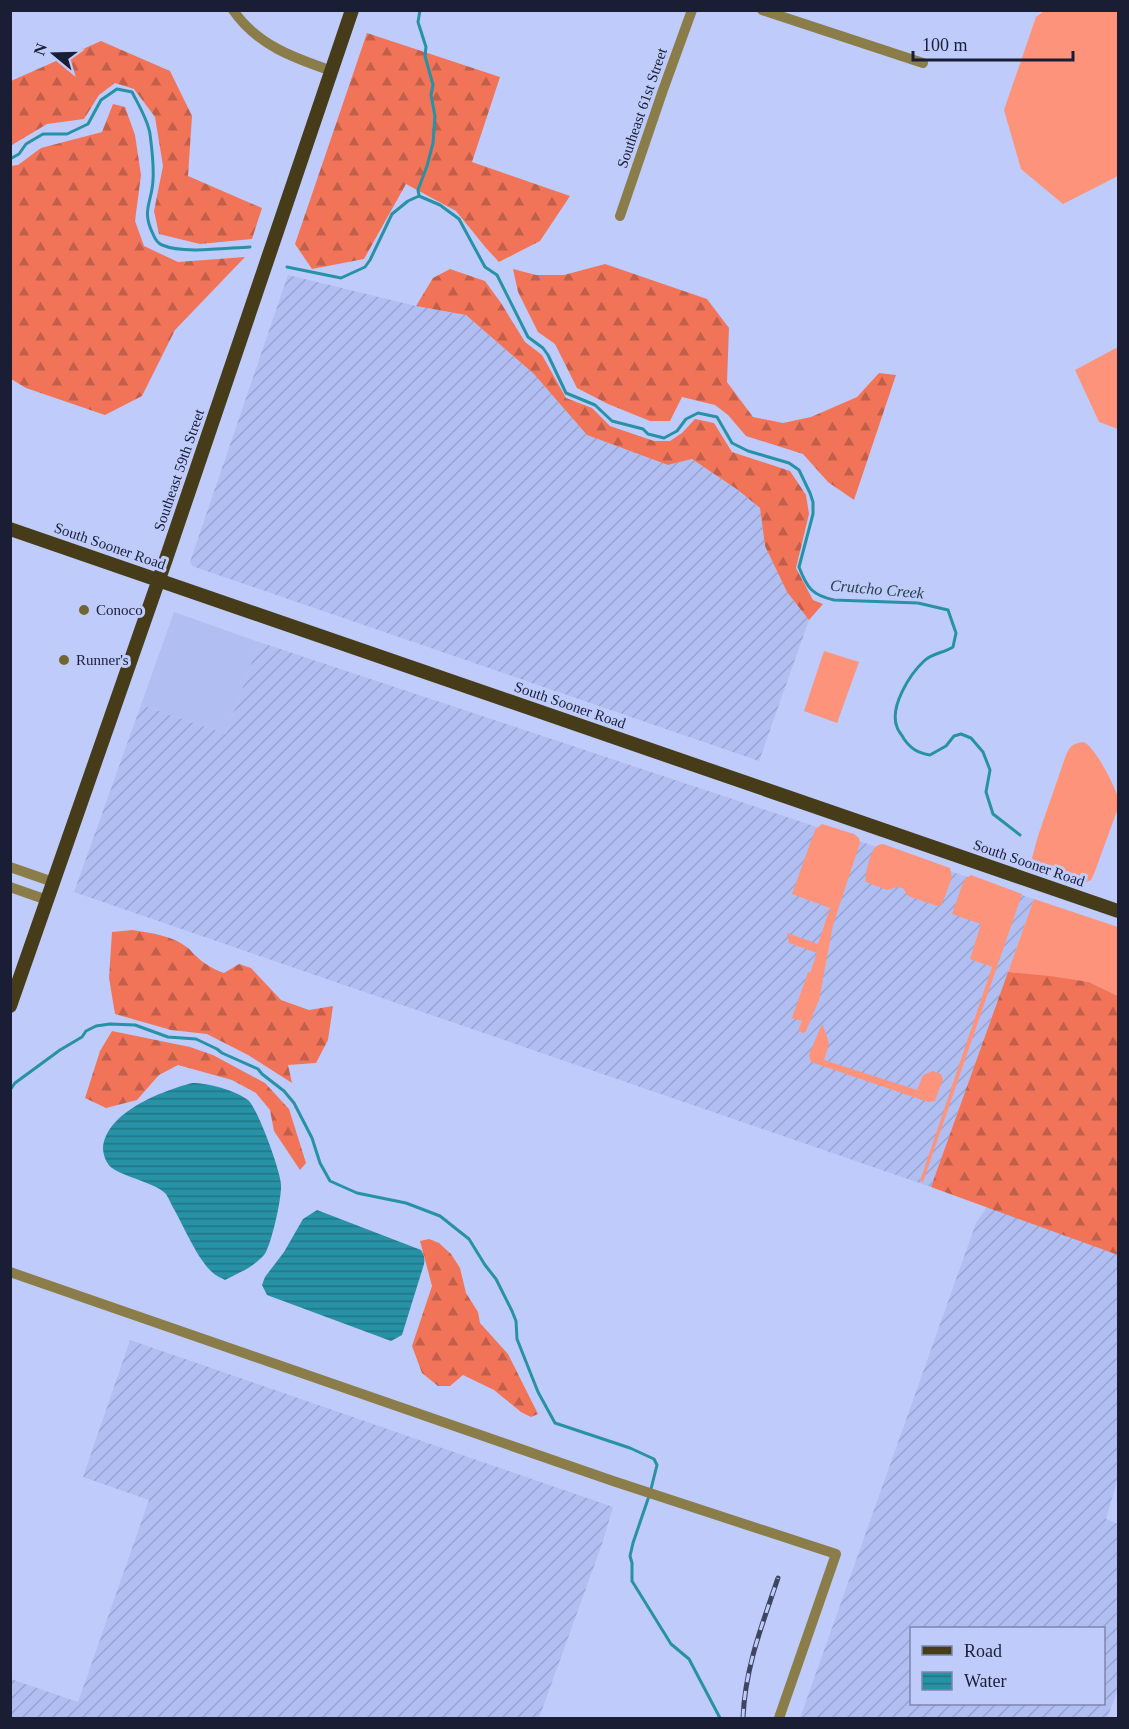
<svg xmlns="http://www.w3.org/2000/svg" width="1129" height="1729" font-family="'Times New Roman',serif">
<defs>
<pattern id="industrial-furrows" width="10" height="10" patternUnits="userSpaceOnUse" patternTransform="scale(1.5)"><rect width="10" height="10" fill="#b0bef2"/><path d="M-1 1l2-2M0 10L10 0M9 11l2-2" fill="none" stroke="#97a3d0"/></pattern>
<pattern id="forest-firs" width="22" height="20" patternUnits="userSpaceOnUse" patternTransform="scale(1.5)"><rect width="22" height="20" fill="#f17459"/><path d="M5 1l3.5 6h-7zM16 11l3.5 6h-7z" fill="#c25f4a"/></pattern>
<pattern id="water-rules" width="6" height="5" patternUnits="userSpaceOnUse" patternTransform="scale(1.5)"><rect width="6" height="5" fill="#2791a5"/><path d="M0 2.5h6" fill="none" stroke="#217687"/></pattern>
</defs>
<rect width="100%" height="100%" fill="#bfcbfb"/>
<path fill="#b0bef2" d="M 174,612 L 259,642 L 226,734 L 141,705 Z"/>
<path fill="url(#industrial-furrows)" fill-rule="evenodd" d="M 288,275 L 416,306 L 466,315 L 534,374 L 587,435 L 668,465 L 692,459 L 738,490 L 760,508 L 765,546 L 787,592 L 809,620 L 759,761 L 192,566 L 190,562 Z
M 259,642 L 1034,899 L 931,1187 L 74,892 L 141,705 L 226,734 Z
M 987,1207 L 1118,1255 L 1118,1477 L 1106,1519 L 1118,1524 L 1118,1689 L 1107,1718 L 800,1718 L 976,1223 ZM 912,1628 L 1104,1628 L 1104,1704 L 912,1704 Z
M 130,1340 L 613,1507 L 602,1544 L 539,1718 L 11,1718 L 11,1679 L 78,1702 L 149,1500 L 83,1477 Z"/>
<path fill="#fe937b" d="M 1044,11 L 1118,11 L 1118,176 L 1063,204 L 1021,169 L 1004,110 L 1036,17 Z
M 1118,347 L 1118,429 L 1099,422 L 1075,370 Z
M 824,651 L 859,662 L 837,723 L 804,711 Z
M 1084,742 C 1095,747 1115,786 1118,798 C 1118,802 1118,805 1118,808 L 1094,874 L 1091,880 L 1084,883 L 1037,867 L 1032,858 L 1038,836 L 1066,755 C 1070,746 1073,743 1084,742 Z
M 822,824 L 854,834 L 859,838 L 860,843 L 833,925 L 819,1000 L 806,1031 L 803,1033 L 798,1031 L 802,1021 L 792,1018 L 808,972 L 810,973 L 817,953 L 789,943 L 787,933 L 818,944 L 830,908 L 792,894 L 815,830 Z
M 883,844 L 950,868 L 952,877 L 942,904 L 937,906 L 908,896 L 903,888 L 897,887 L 887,890 L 866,882 C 864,876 870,855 874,849 C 877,845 878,845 883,844 Z
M 971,875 L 1022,894 L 923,1182 L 920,1181 L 992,967 L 970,959 L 981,924 L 952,914 L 964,880 Z
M 1034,899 L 1118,927 L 1118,996 L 1089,982 L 1008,972 Z
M 823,1025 L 829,1044 L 824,1060 L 917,1090 L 923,1075 L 933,1071 L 941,1074 L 943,1079 L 935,1101 L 928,1102 L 811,1062 L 809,1055 L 821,1026 Z"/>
<path fill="url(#forest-firs)" d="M 367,33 L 500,77 L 472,162 L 570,196 L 540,241 L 499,262 L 486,248 L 456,211 L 406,184 L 364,259 L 312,269 L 295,244 Z
M 101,41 L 170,71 L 192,116 L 188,176 L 262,208 L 252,239 L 200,244 L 159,234 L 154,211 L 163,166 L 155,117 L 134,89 L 115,83 L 99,95 L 84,119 L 47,124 L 12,145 L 11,144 L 11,81 Z
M 113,104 L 125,107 L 135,135 L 141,175 L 135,221 L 144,246 L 178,262 L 245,257 L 175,330 L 142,396 L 105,415 L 26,388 L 11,379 L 10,166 L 18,165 L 41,148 L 102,132 Z
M 605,264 L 707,299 L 729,328 L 727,382 L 753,417 L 783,423 L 811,417 L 857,397 L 879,373 L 896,375 L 854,500 L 828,482 L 803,454 L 746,436 L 728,415 L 715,405 L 682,397 L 670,421 L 650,421 L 608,404 L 577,388 L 555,344 L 538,332 L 518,292 L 513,269 L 536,275 L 564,275 Z
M 450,269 L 485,281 L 501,303 L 525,342 L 542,355 L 566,398 L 592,408 L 610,426 L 654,441 L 670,441 L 682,433 L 695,419 L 714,423 L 732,452 L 790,471 L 806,495 L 809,514 L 796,568 L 813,600 L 823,604 L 809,620 L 787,592 L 765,546 L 760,508 L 738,490 L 692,459 L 668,465 L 587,435 L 534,374 L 466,315 L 416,306 L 433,278 Z
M 133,930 C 151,933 174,936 188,948 C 191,950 192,953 195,955 C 203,963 213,969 224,973 L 239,964 L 251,968 L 281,1000 L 309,1010 L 333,1006 L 328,1040 L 316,1063 L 288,1065 L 292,1083 L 248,1055 L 207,1034 L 171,1030 L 115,1014 L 109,978 L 112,932 Z
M 1008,972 L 1050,976 L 1089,982 L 1118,996 L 1118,1255 L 931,1187 Z
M 112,1031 L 190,1047 L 213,1055 L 265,1083 L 289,1109 L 306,1163 L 300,1170 L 274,1131 L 270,1110 L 256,1093 L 232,1080 L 178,1065 L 159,1075 L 137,1100 L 106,1108 L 85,1098 L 100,1051 Z
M 429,1239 L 439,1243 L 451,1254 L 460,1268 L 466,1293 L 478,1312 L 480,1323 L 508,1354 L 538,1414 L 531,1417 L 521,1412 L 494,1390 L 463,1375 L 450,1386 L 438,1386 L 422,1373 L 412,1346 L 432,1286 L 420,1241 Z"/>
<path fill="url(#water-rules)" d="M 192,1083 C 208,1083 235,1090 248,1100 C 257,1107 281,1172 281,1185 C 282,1197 271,1247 264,1255 C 253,1267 239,1273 225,1280 C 222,1278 216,1276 213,1273 C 198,1260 185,1229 175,1211 C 172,1206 169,1199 166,1194 C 154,1182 126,1178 112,1168 C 106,1164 103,1154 103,1148 C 106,1112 162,1091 192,1083 Z
M 317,1210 L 421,1250 C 424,1255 425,1258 424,1264 L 402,1335 L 391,1341 L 267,1295 L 262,1285 L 265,1277 L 284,1252 L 303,1219 Z"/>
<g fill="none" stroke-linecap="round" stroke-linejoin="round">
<path stroke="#2791a5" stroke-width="3" d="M 10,159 L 19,154 L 26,144 L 43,134 L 67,134 L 88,124 L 101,100 L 117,89 L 132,92 C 138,104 148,120 150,134 C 152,149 154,165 153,180 C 152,203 141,210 153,234 C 155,239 157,243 162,245 C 183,254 226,248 250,247
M 419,195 L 418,190 L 427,166 L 433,143 L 435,116 L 431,95 L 433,85 L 425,56 L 426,47 L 418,22 L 420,10
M 287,267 L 341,278 L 365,267 L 370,260 L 392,214 L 408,201 L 419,196 L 440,205 L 459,219 L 485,267 L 497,275 L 528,337 L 543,348 L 548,355 L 566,393 L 595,405 L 612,421 L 643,429 L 648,434 L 664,438 L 677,431 L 686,419 L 698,413 L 717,417 L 732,443 L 748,451 L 789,463 L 799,470 L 810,493 L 813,502 L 813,514 L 799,567 C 807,588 812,595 834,600 L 918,603 L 948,610 L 956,633 L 953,647 C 944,653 932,653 924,661 C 910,674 889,707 897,727 C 898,731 902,735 904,739 C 911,749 918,753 930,755 L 946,746 L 954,736 L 961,734 L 971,738 L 983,752 L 990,770 L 986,792 L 993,814 L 1020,835
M 10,1090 L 15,1083 L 60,1050 L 82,1037 L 86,1031 L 96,1026 L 110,1024 L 135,1025 L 168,1037 L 196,1039 L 217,1049 L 222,1053 L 258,1069 L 262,1074 L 284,1091 L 294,1103 L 312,1138 L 320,1163 L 330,1181 L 357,1193 L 406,1203 L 440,1216 L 469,1239 L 485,1265 L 496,1279 L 512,1311 L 516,1321 L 517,1339 L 538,1392 L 555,1423 L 630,1448 L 654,1459 L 657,1465 L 651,1489
M 649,1496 L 633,1543 L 630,1556 L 632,1563 L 632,1581 L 671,1644 L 689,1659 L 720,1718"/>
<path stroke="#8b7d4a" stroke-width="10" d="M 233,10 C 257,45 294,58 332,71
M 762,10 L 923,63
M 620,216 L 663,90 L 692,10
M 10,867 L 53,882
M 10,887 L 47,900
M 10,1272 L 613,1481 L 836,1554 L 779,1718"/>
<path stroke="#463c19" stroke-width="14" d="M 10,529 L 1118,911
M 10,1006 L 166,559 L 352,10"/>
<g stroke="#3e4560" stroke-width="5">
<path id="rail" d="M 743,1718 C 745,1668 762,1625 778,1578"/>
</g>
<use href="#rail" stroke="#bfcbfb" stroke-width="3" stroke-dasharray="9" stroke-linecap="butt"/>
</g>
<g fill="#736532" stroke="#bfcbfb" stroke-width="2">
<circle cx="84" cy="610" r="6"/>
<circle cx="64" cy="660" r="6"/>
</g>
<g text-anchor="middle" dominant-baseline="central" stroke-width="6" stroke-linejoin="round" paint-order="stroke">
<g font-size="15" fill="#191e34" stroke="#bfcbfb">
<text transform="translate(642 108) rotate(-71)">Southeast 61st Street</text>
<text transform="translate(179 470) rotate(-71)">Southeast 59th Street</text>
<text transform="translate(110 546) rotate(19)">South Sooner Road</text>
<text transform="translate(570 705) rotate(19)">South Sooner Road</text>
<text transform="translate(1029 863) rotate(19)">South Sooner Road</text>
</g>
<g font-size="15" fill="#191e34" stroke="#bfcbfb" text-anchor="start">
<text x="96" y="610">Conoco</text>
<text x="76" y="660">Runner's</text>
</g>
<g font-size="16" font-style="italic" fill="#234148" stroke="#bfcbfb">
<text transform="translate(877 589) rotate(5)">Crutcho Creek</text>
</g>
</g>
<rect width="1129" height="1729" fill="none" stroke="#191e34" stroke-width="24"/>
<rect x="910" y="1627" width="195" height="78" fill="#bfcbfb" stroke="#7d86ab" stroke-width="1.5"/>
<rect x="922" y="1646" width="30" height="9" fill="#463c19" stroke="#7d86ab" stroke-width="1.5"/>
<text x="964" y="1657" font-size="18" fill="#191e34">Road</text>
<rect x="922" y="1672" width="30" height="18" fill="url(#water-rules)" stroke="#7d86ab" stroke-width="1.5"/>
<text x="964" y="1687" font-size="18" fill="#191e34">Water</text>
<g transform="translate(54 54) rotate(289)" stroke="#bfcbfb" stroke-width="4.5" paint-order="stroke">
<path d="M0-4.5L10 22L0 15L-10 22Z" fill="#191e34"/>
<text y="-9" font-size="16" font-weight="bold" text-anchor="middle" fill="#191e34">N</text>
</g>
<path d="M913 51v9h160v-9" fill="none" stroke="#191e34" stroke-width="3"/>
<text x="922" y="51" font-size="18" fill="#191e34" stroke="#bfcbfb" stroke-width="4.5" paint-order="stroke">100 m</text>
</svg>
